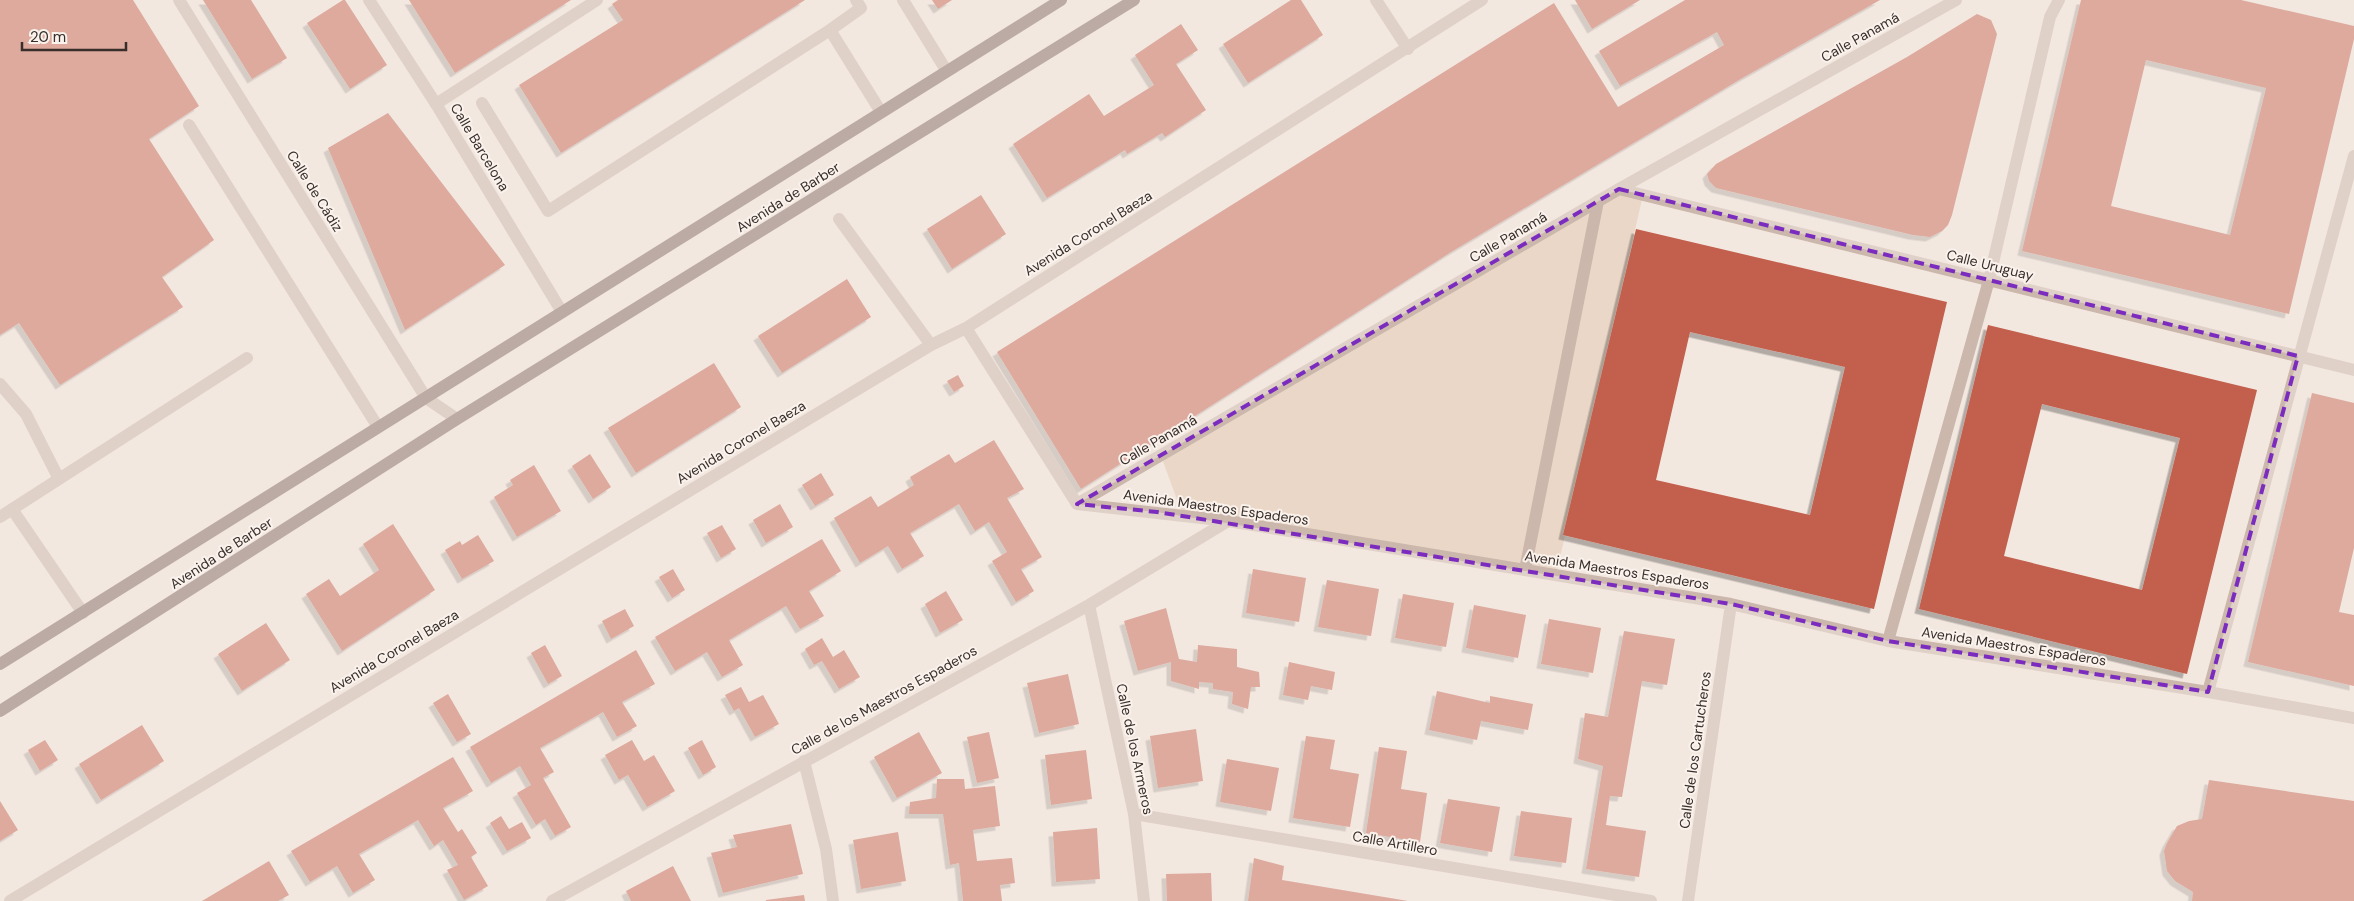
<svg xmlns="http://www.w3.org/2000/svg" width="2354" height="901" font-family="'DM Sans',sans-serif">
<defs>
<filter id="shadow"><feDropShadow dx="-4.5" dy="4.5" stdDeviation="0" flood-color="#0004"/></filter>
</defs>
<rect width="100%" height="100%" fill="#f3e8e0"/>
<path fill="#ead7c7" d="M 1619,189 L 1643,195 L 1556,575 L 1183,516 L 1161,456 Z"/>
<path fill="#c35f4d" fill-rule="evenodd" filter="url(#shadow)" d="M 0,0 L 133,0 L 199,106 L 149,139 L 214,240 L 162,277 L 183,307 L 60,385 L 19,323 L 0,335 Z
M 203,0 L 251,0 L 287,58 L 252,79 Z
M 343,0 L 345,0 L 387,65 L 350,89 L 307,23 Z
M 409,0 L 571,0 L 455,73 Z
M 618,0 L 805,0 L 561,153 L 519,85 L 623,20 L 612,4 Z
M 932,0 L 952,0 L 938,9 Z
M 1291,0 L 1301,0 L 1323,35 L 1248,83 L 1223,44 Z
M 1575,0 L 1640,0 L 1592,29 Z
M 1685,0 L 1880,0 L 1744,77 L 1451,252 L 1081,489 L 997,352 L 1554,3 L 1618,107 L 1724,45 L 1717,32 L 1620,86 L 1599,51 Z
M 2081,0 L 2241,0 L 2354,26 L 2354,39 L 2289,314 L 2022,251 ZM 2146,60 L 2266,88 L 2230,235 L 2111,206 Z
M 1977,14 L 1991,20 L 1997,34 L 1952,215 L 1948,225 L 1942,231 L 1930,237 L 1913,235 L 1716,188 L 1709,181 L 1707,174 L 1716,164 L 1907,57 Z
M 1181,24 L 1198,50 L 1176,64 L 1206,110 L 1165,137 L 1162,133 L 1127,154 L 1125,150 L 1047,198 L 1013,144 L 1089,94 L 1104,116 L 1154,85 L 1135,55 Z
M 388,113 L 505,265 L 405,330 L 328,148 Z
M 981,195 L 1006,234 L 952,269 L 927,229 Z
M 1636,229 L 1947,302 L 1874,609 L 1563,535 ZM 1690,332 L 1845,367 L 1810,515 L 1656,480 Z
M 847,279 L 871,317 L 782,373 L 758,336 Z
M 1988,325 L 2257,390 L 2187,674 L 1919,609 ZM 2042,404 L 2180,438 L 2142,590 L 2004,556 Z
M 714,363 L 741,407 L 636,473 L 608,428 Z
M 958,375 L 964,386 L 954,392 L 947,381 Z
M 2312,393 L 2354,403 L 2354,548 L 2339,612 L 2354,615 L 2354,686 L 2248,662 Z
M 994,440 L 1024,489 L 1007,498 L 1042,557 L 1021,569 L 1034,591 L 1016,602 L 992,561 L 1007,552 L 989,522 L 975,531 L 959,504 L 910,533 L 924,556 L 902,569 L 888,546 L 860,563 L 834,518 L 871,496 L 878,507 L 914,485 L 910,477 L 949,454 L 955,463 Z
M 590,454 L 611,487 L 593,499 L 572,466 Z
M 534,465 L 561,511 L 517,537 L 494,497 L 513,485 L 510,480 Z
M 821,473 L 834,495 L 815,506 L 802,485 Z
M 780,504 L 793,527 L 766,543 L 753,520 Z
M 393,524 L 435,590 L 342,651 L 306,594 L 329,579 L 340,596 L 379,570 L 363,544 Z
M 722,525 L 736,549 L 721,558 L 707,533 Z
M 478,535 L 494,561 L 462,579 L 445,550 L 460,541 L 462,545 Z
M 822,539 L 841,571 L 809,591 L 824,616 L 800,629 L 786,606 L 729,640 L 743,665 L 722,677 L 707,652 L 675,671 L 655,637 Z
M 673,569 L 685,590 L 672,598 L 659,577 Z
M 1253,569 L 1306,578 L 1299,622 L 1246,613 Z
M 1327,580 L 1379,589 L 1371,636 L 1318,627 Z
M 946,591 L 963,620 L 940,633 L 925,604 Z
M 1403,594 L 1454,603 L 1446,647 L 1395,638 Z
M 1474,605 L 1526,615 L 1518,658 L 1466,648 Z
M 1166,608 L 1179,659 L 1197,662 L 1198,645 L 1237,649 L 1237,667 L 1259,672 L 1260,687 L 1251,687 L 1248,709 L 1232,704 L 1233,692 L 1213,689 L 1213,683 L 1199,682 L 1199,689 L 1171,681 L 1171,662 L 1138,671 L 1124,621 Z
M 625,609 L 634,626 L 611,639 L 602,621 Z
M 1549,619 L 1601,628 L 1593,673 L 1541,664 Z
M 266,623 L 290,660 L 242,691 L 218,654 Z
M 1624,631 L 1675,639 L 1667,685 L 1642,681 L 1622,797 L 1610,796 L 1606,825 L 1646,831 L 1639,877 L 1586,869 L 1603,766 L 1578,759 L 1585,713 L 1608,717 Z
M 822,638 L 833,657 L 844,650 L 860,677 L 839,689 L 822,661 L 814,665 L 805,649 Z
M 545,645 L 562,676 L 548,684 L 531,653 Z
M 636,650 L 655,684 L 622,702 L 637,726 L 617,737 L 603,712 L 540,748 L 554,772 L 543,778 L 571,827 L 555,836 L 545,819 L 536,825 L 517,793 L 531,785 L 520,766 L 491,783 L 470,747 Z
M 1289,662 L 1335,672 L 1332,690 L 1311,686 L 1308,700 L 1283,695 Z
M 1068,674 L 1079,724 L 1039,733 L 1027,683 Z
M 741,687 L 749,702 L 763,695 L 779,724 L 755,737 L 739,708 L 734,711 L 725,695 Z
M 1437,691 L 1490,703 L 1490,696 L 1533,704 L 1528,730 L 1481,721 L 1477,740 L 1429,730 Z
M 448,694 L 471,734 L 457,742 L 433,703 Z
M 142,725 L 164,761 L 101,800 L 79,764 Z
M 1196,729 L 1203,781 L 1158,788 L 1150,736 Z
M 919,732 L 942,773 L 897,798 L 874,757 Z
M 989,732 L 999,778 L 977,783 L 967,737 Z
M 1306,736 L 1335,740 L 1330,769 L 1359,774 L 1350,827 L 1293,818 Z
M 45,740 L 58,760 L 40,771 L 28,750 Z
M 632,740 L 644,761 L 654,755 L 675,791 L 647,807 L 628,775 L 619,780 L 605,755 Z
M 702,740 L 716,767 L 703,775 L 688,748 Z
M 1379,747 L 1407,751 L 1401,789 L 1427,793 L 1420,842 L 1366,833 Z
M 1086,750 L 1092,799 L 1051,805 L 1045,755 Z
M 453,757 L 473,791 L 443,808 L 458,832 L 462,829 L 477,853 L 471,857 L 488,886 L 464,900 L 447,870 L 458,865 L 443,840 L 434,846 L 418,820 L 359,854 L 375,880 L 353,893 L 337,866 L 310,882 L 291,851 Z
M 1227,759 L 1279,768 L 1271,811 L 1220,802 Z
M 937,779 L 964,779 L 965,789 L 995,786 L 1000,826 L 973,830 L 977,861 L 1012,858 L 1015,883 L 1000,885 L 1002,901 L 963,901 L 959,863 L 950,865 L 943,814 L 909,814 L 910,802 L 936,798 Z
M 2209,780 L 2354,801 L 2354,901 L 2192,901 L 2193,892 L 2175,881 L 2167,871 L 2164,851 L 2167,843 L 2177,826 L 2189,821 L 2202,819 Z
M 1448,799 L 1500,807 L 1492,852 L 1440,843 Z
M 0,801 L 18,830 L 0,841 Z
M 1521,811 L 1572,818 L 1566,863 L 1514,856 Z
M 501,816 L 509,829 L 522,822 L 531,838 L 507,851 L 490,823 Z
M 791,824 L 803,874 L 723,893 L 711,853 L 737,847 L 733,835 Z
M 1097,828 L 1100,879 L 1056,882 L 1053,832 Z
M 898,832 L 906,881 L 861,889 L 853,840 Z
M 1254,858 L 1284,866 L 1282,880 L 1408,901 L 1248,901 Z
M 269,861 L 289,895 L 278,901 L 202,901 Z
M 673,866 L 691,901 L 631,901 L 626,891 Z
M 1211,873 L 1212,901 L 1167,901 L 1166,874 Z
M 804,895 L 805,901 L 766,901 L 766,900 Z"/>
<g fill="none" stroke-linecap="round" stroke-linejoin="round">
<path stroke="#cbb7ab" stroke-width="12" d="M 903,0 L 946,70
M 830,30 L 881,112
M 482,103 L 548,211 L 830,30 L 861,8 L 856,0
M 436,104 L 597,0
M 189,125 L 378,427
M 0,384 L 26,414 L 59,479
M 12,509 L 83,613
M 0,517 L 247,358"/>
<path stroke="#cbb7ab" stroke-width="12" d="M 1376,0 L 1408,49
M 839,219 L 931,345
M 1525,570 L 1598,201
M 1888,641 L 1989,280
M 2208,692 L 2354,156"/>
<path stroke="#cbb7ab" stroke-width="12" d="M 179,0 L 426,398 L 457,419
M 369,0 L 436,104 L 562,312
M 1619,189 L 2354,370
M 1989,280 L 2050,17 L 2059,0
M 966,328 L 1077,504 L 1228,521 L 1731,604 L 1888,641 L 2208,692 L 2354,718
M 1077,504 L 1619,189 L 1956,0
M 1089,605 L 1134,814 L 1144,901
M 804,761 L 826,849 L 833,901
M 1134,814 L 1651,901
M 10,901 L 931,345 L 966,328 L 1482,0
M 552,901 L 1089,605 L 1228,521
M 1688,901 L 1731,604"/>
<path stroke="#7a635c" stroke-width="12" d="M 0,664 L 1061,0
M 0,711 L 457,419 L 1134,0"/>
</g>
<path d="M0 0H2354V901H0ZM 1619,189 L 2298,356 L 2208,692 L 1888,641 L 1731,604 L 1157,512 L 1077,504 Z" fill="#f3e8e0" fill-opacity=".55" fill-rule="evenodd"/>
<path fill="none" stroke="#7b2cbf" stroke-width="4" stroke-dasharray="10 6" stroke-linejoin="round" d="M 1619,189 L 2298,356 L 2208,692 L 1888,641 L 1731,604 L 1157,512 L 1077,504 Z"/>
<g text-anchor="middle" dominant-baseline="central" stroke-width="4" stroke-linejoin="round" paint-order="stroke">
<g font-size="14" fill="#392e2a" stroke="#faf2ec">
<text transform="translate(1860 37) rotate(-29)">Calle Panamá</text>
<text transform="translate(480 147) rotate(59)">Calle Barcelona</text>
<text transform="translate(315 191) rotate(58)">Calle de Cádiz</text>
<text transform="translate(788 197) rotate(-32)">Avenida de Barber</text>
<text transform="translate(1088 233) rotate(-32)">Avenida Coronel Baeza</text>
<text transform="translate(1508 237) rotate(-30)">Calle Panamá</text>
<text transform="translate(1990 265) rotate(14)">Calle Uruguay</text>
<text transform="translate(1158 440) rotate(-30)">Calle Panamá</text>
<text transform="translate(741 442) rotate(-31)">Avenida Coronel Baeza</text>
<text transform="translate(1216 507) rotate(8)">Avenida Maestros Espaderos</text>
<text transform="translate(221 553) rotate(-33)">Avenida de Barber</text>
<text transform="translate(1617 570) rotate(9)">Avenida Maestros Espaderos</text>
<text transform="translate(2014 646) rotate(9)">Avenida Maestros Espaderos</text>
<text transform="translate(394 651) rotate(-31)">Avenida Coronel Baeza</text>
<text transform="translate(884 700) rotate(-29)">Calle de los Maestros Espaderos</text>
<text transform="translate(1135 749) rotate(78)">Calle de los Armeros</text>
<text transform="translate(1695 750) rotate(-82)">Calle de los Cartucheros</text>
<text transform="translate(1395 843) rotate(10)">Calle Artillero</text>
</g>
</g>
<path d="M22 42v8h104v-8" fill="none" stroke="#392e2a" stroke-width="2.5"/>
<text x="30" y="42" font-size="15" fill="#392e2a" stroke="#faf2ec" stroke-width="4" paint-order="stroke">20 m</text>
</svg>
